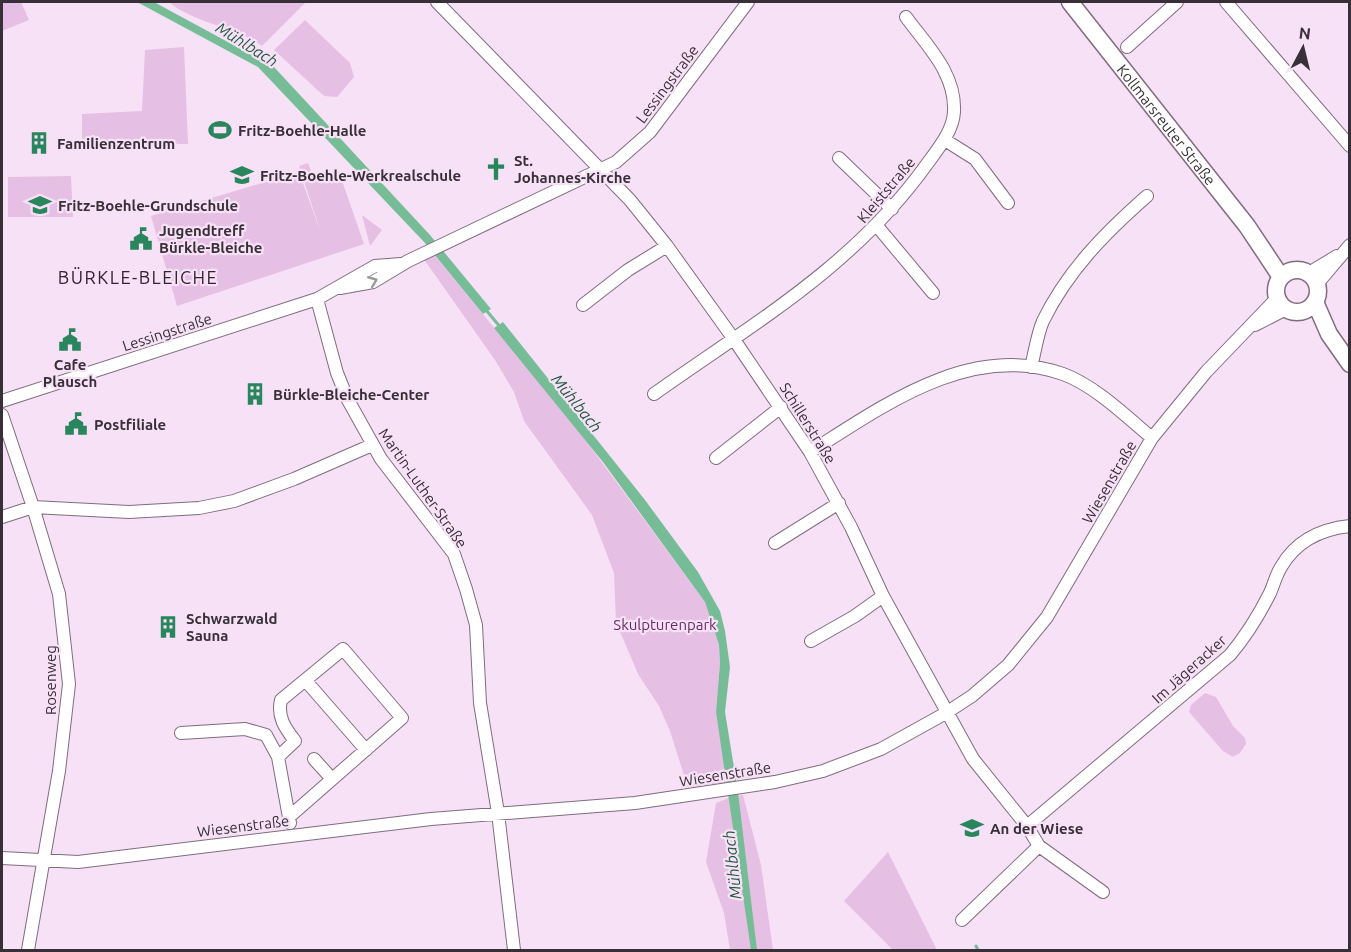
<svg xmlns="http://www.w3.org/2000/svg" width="1351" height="952" font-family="Ubuntu,sans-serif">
<rect width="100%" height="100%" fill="#f7e1f6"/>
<path fill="#e6bfe4" d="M 2,2 L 21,2 L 29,20 L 2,31 Z
M 169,2 L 306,2 L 262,46 C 235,26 195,24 169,2 Z
M 305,20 L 350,63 L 354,77 L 337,97 L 324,96 L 274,50 Z
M 184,47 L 188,144 L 82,143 L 82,114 L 142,111 L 145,50 Z
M 308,163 L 314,180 L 339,172 L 364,244 L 177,306 L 151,216 L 299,172 L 322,236 L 299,166 Z
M 71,176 L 73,217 L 8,217 L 8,177 Z
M 362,215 L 382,230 L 370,246 Z
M 432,252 L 581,434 L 705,602 L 719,645 L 720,663 L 716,712 L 728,782 L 725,785 L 689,791 L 670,731 L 659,706 L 638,674 L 616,622 L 614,573 L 592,515 L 524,421 L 514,392 L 495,360 L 423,258 Z
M 1205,693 L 1216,697 L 1233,726 L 1245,738 L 1246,744 L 1240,753 L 1233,757 L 1223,751 L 1189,712 L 1191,705 Z
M 743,795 L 761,865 L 773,950 L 730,950 L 724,913 L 706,862 L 716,803 L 731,797 Z
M 888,852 L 937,950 L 893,950 L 844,901 Z"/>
<path fill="#76bd97" d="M 137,2 L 154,2 L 274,67 L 430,235 L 491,309 L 483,314 L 425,243 L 258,67 Z
M 503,322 L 645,500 L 698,572 L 720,611 L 725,631 L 730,667 L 725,712 L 738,792 L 757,950 L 751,950 L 716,712 L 720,663 L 719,645 L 705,602 L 603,462 L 494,328 Z"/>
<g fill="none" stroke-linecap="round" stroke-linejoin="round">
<path stroke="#76bd97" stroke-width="3" d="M 486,310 L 501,328
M 976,946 L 978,950"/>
<g stroke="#806c7f" stroke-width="14">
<path id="street" d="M 437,2 L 630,200 L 667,246 L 733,338 L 810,452 L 851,527 L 883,596 L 973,759 L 1027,826 L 1039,846 L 1103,892
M 1226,2 L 1350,146
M 1127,47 L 1177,2
M 945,140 L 975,159 L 1008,203
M 839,158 L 892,209
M 877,226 L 933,293
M 1309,273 L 1337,256
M 1317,284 L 1350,245
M 340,288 L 373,282 L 408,261 L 616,162 L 650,132 L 748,2
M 317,299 L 337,373 L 348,400 L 381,459 L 454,554 L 466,589 L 476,625 L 480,703 L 498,813 L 514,950
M 583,305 L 628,270 L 667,246
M 1255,325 L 1286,309
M 1031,367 C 1035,352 1037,335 1043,321 C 1068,270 1106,232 1147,196
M 654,394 C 754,323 854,266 927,164 C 938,149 953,131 954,112 C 956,73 927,46 906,17
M 2,401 L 317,299 L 375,266 L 401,264
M 2,415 L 33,507 L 59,594 L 69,684 L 59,771 L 28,950
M 810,452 C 883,406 971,341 1063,374 C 1094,385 1127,417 1152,438
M 716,458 L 781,407
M 2,517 L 33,507 L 129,512 L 199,508 L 234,501 L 294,479 L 372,445
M 775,543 L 839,503
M 811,641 L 855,616 L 883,596
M 306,681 L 366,750
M 181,733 L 245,729 L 266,735 L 278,757 L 290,823
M 278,757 L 295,741 C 285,728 277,717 281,700 L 343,649 L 402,718 L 289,817
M 314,759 L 332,779
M 1027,826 L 1230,655 C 1246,636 1259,615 1270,593 C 1274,584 1276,575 1281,567 C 1296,541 1321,529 1350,526
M 2,858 L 78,862 L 431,819 L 635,803 L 775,782 L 823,771 L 881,749 L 946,713 L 972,696 L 1008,665 L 1047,617 L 1152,438 L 1206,372 L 1277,298
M 962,920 L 1039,846"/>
</g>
<g stroke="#806c7f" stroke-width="19">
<g id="secondary">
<path id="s1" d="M 1070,2 L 1247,226 L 1281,277"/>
<circle cx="1297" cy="291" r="21"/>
<path d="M 1315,302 L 1329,334 L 1350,364"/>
</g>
</g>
<use href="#street" stroke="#fff" stroke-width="12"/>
<use href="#secondary" stroke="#fff" stroke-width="16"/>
</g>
<defs><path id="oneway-chevron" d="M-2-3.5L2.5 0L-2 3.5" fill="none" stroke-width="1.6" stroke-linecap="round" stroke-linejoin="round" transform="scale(1.5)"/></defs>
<use stroke="#9c979c" href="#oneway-chevron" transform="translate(373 281) rotate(-22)"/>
<defs>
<g id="stadium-bare" transform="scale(1.8)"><path d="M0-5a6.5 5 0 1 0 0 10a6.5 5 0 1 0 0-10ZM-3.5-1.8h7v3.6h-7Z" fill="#29855b" stroke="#f7e1f6" stroke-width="2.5" paint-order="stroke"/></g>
<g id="building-bare" transform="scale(1.8)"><path d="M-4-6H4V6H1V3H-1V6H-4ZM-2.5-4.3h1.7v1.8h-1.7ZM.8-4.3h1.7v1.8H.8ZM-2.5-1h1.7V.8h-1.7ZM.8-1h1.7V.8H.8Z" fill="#29855b" stroke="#f7e1f6" stroke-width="2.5" paint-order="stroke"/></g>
<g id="church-bare" transform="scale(1.8)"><path d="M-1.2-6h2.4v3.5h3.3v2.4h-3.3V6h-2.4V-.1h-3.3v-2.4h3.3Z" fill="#29855b" stroke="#f7e1f6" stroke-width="2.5" paint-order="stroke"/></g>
<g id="school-bare" transform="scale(1.8)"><path d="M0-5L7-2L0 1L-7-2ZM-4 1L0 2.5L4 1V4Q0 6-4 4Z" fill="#29855b" stroke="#f7e1f6" stroke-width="2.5" paint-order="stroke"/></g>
<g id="civic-bare" transform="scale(1.8)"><path d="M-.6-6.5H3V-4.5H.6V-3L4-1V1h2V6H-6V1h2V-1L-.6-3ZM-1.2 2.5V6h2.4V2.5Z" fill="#29855b" stroke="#f7e1f6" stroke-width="2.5" paint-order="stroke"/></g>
</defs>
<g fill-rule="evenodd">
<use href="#stadium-bare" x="220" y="130"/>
<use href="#building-bare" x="39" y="143"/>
<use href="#church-bare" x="496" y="169"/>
<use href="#school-bare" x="242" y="175"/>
<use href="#school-bare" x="40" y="205"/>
<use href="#civic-bare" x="141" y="239"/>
<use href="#civic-bare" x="70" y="340"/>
<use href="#building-bare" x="255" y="394"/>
<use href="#civic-bare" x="76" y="424"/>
<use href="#building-bare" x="168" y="627"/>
<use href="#school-bare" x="972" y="828"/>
</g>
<g text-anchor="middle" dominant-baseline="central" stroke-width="4.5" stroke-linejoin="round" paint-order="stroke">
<g font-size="15" fill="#382f38" stroke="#f7e1f6">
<text transform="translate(667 84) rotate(-53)">Lessingstraße</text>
<text stroke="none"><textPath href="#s1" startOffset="156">Kollmarsreuter Straße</textPath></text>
<text transform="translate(886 190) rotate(-50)">Kleiststraße</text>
<text transform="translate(167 332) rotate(-18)">Lessingstraße</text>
<text transform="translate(808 423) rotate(58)">Schillerstraße</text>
<text transform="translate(1109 482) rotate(-60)">Wiesenstraße</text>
<text transform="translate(423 488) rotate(55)">Martin-Luther-Straße</text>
<text transform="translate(1189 669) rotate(-42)">Im Jägeracker</text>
<text transform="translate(50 680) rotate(-90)">Rosenweg</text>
<text transform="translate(725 774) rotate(-9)">Wiesenstraße</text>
<text transform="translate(243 826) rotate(-7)">Wiesenstraße</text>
</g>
<g font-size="15" font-weight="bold" fill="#382f38" stroke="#f7e1f6" text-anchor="start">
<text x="238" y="130">Fritz-Boehle-Halle</text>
<text x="57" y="143">Familienzentrum</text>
<text x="514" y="160">St.<tspan x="514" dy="17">Johannes-Kirche</tspan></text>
<text x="260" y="175">Fritz-Boehle-Werkrealschule</text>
<text x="58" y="205">Fritz-Boehle-Grundschule</text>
<text x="159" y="230">Jugendtreff<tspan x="159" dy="17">Bürkle-Bleiche</tspan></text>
<text x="70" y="364" text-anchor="middle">Cafe<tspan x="70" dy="17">Plausch</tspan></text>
<text x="273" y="394">Bürkle-Bleiche-Center</text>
<text x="94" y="424">Postfiliale</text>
<text x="186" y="618">Schwarzwald<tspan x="186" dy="17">Sauna</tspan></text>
<text x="990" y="828">An der Wiese</text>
</g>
<g font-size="15" fill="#682a68" stroke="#f7e1f6">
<text x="665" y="624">Skulpturenpark</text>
</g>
<g font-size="16" font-style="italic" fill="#22583e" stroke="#f7e1f6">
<text transform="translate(247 44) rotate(32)">Mühlbach</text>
<text transform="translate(577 403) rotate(51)">Mühlbach</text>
<text transform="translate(732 865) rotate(-96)">Mühlbach</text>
</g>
<g font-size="18" letter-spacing="1.5" fill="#332232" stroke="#f7e1f6">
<text x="138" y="277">BÜRKLE-BLEICHE</text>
</g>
</g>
<rect width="1351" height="952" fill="none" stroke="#382f38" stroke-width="6"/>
<g transform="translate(1303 48) rotate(7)" stroke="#f7e1f6" stroke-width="4.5" paint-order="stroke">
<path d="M0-4.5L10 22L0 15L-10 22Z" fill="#382f38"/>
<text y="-9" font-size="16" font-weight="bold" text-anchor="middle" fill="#382f38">N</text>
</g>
</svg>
